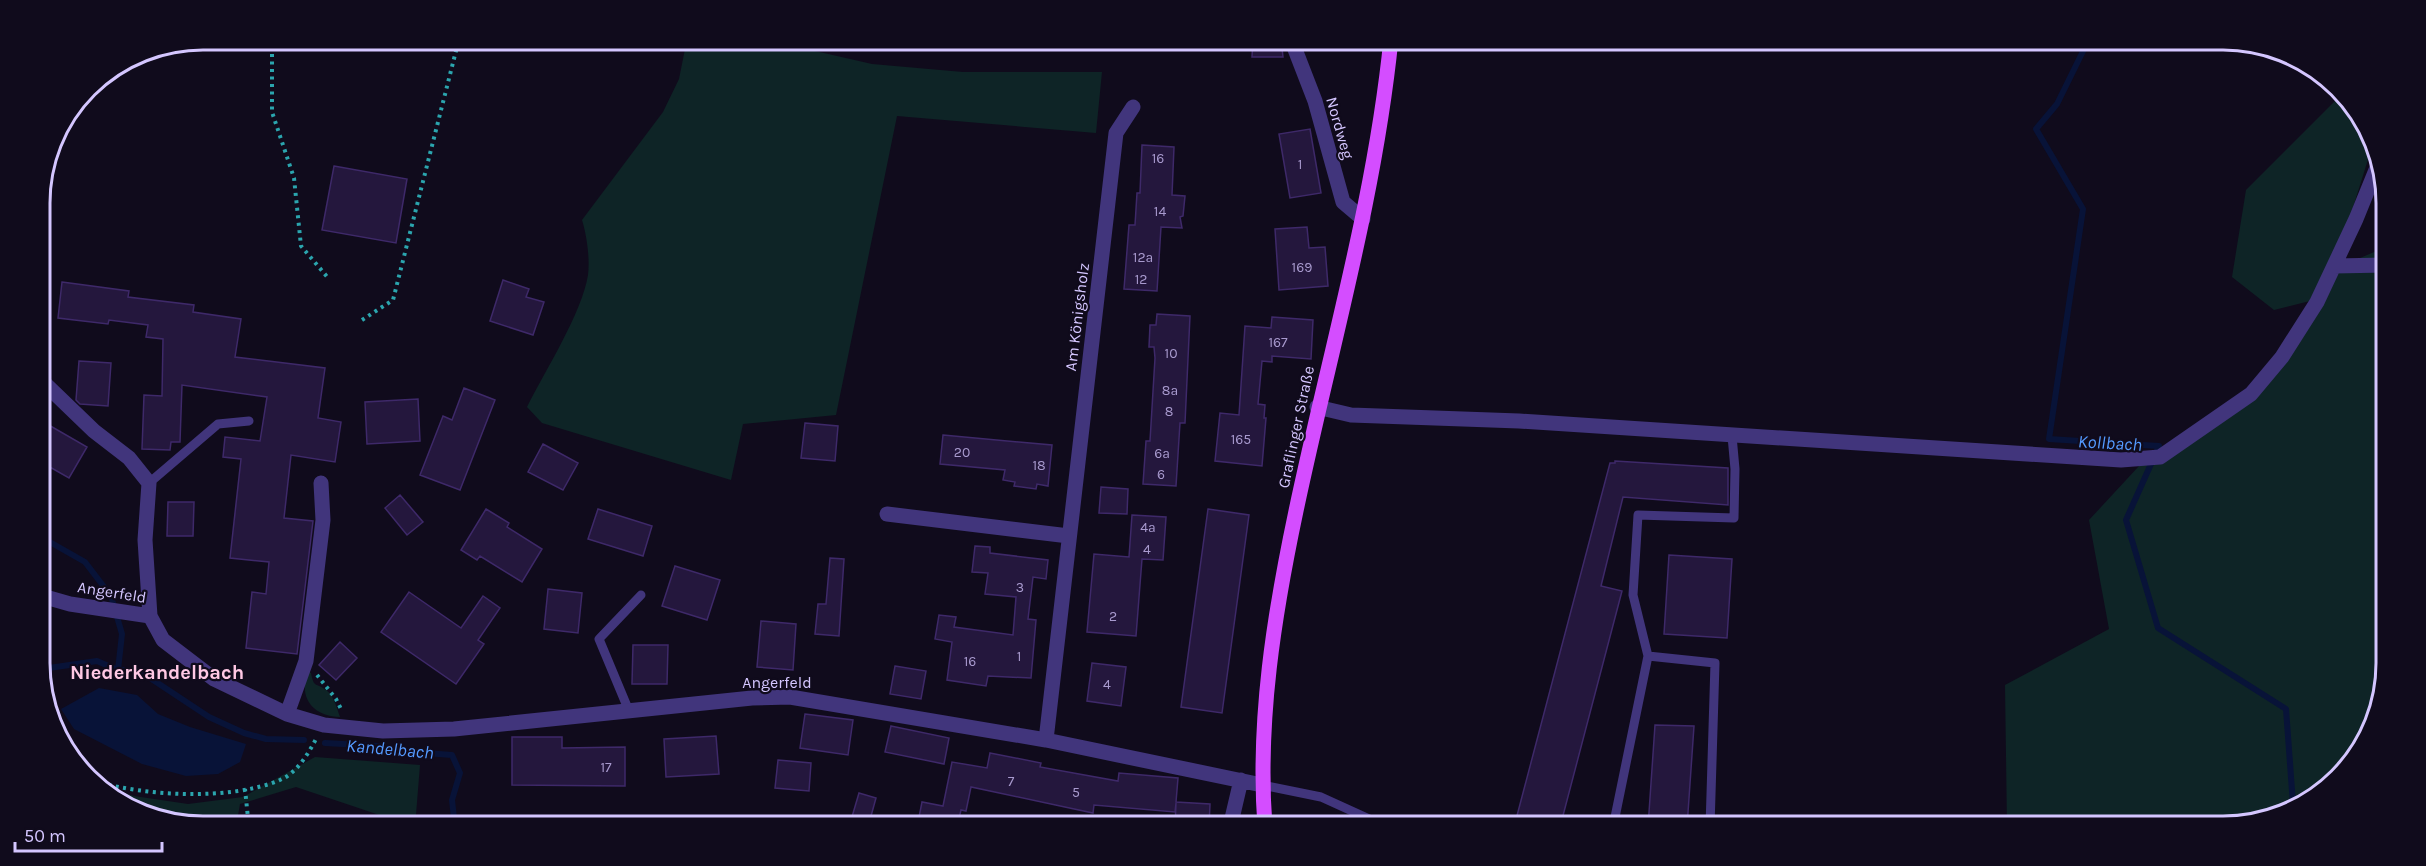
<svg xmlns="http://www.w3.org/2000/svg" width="2426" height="866" font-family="Karla,sans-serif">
<rect width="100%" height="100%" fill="#100b1c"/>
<path fill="#0e2426" d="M 687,39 L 808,39 L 802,48 L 872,64 L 963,72 L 1102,72 L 1096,133 L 897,116 L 836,415 L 743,424 L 731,480 L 542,423 L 527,407 C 545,371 582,313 588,275 C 590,259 587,236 582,220 L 663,112 L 679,79 Z
M 2340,91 L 2347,95 L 2371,150 L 2350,217 L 2310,301 L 2274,310 L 2232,277 L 2246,190 L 2336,100 Z
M 2386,247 L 2387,663 L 2378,715 L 2323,793 L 2233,827 L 2007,827 L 2005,685 L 2109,629 L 2089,520 L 2139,466 L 2257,394 L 2334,269 Z
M 308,671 L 311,673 C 314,689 316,682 326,690 C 334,695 337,709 340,717 C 312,716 298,697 308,671 Z
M 315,757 L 420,765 L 415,827 L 296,787 L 240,804 L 236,827 L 203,827 L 151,818 L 102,786 L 134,796 L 188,804 L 243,797 Z"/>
<path fill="#081338" d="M 99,688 L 137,695 L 158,714 L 190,727 L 246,744 L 240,762 L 218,774 L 186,776 L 142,764 L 74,729 L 61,709 Z"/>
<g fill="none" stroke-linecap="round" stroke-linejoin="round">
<path stroke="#081338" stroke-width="6" d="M 2089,39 L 2057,104 L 2036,129 L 2083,209 L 2049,439 L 2159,446 L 2126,520 L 2158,628 L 2286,709 L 2293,804
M 41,537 L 85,562 L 111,596 L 122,634 L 118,670
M 42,669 L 97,661 L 118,670 L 138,670 L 209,717 L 244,733 L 266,739 L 304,740
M 325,743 L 379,746 L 399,751 L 452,755 L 460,773 L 452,800 L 454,818 L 458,827"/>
</g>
<path fill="#24173d" stroke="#3e2969" stroke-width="1.5" d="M 1253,39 L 1281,39 L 1283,57 L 1252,57 Z
M 1310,129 L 1321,193 L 1290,198 L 1279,134 Z
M 1142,145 L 1174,147 L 1172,195 L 1185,196 L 1183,216 L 1180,217 L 1182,228 L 1161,227 L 1157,291 L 1124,289 L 1129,225 L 1135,225 L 1137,193 L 1140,193 Z
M 334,166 L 407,179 L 396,243 L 322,230 Z
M 1307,227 L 1309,248 L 1325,247 L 1328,286 L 1279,290 L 1275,229 Z
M 503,280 L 529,289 L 526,297 L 544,302 L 533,335 L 490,321 Z
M 62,282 L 129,291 L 128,297 L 194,305 L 193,312 L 241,319 L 235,357 L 325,368 L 318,418 L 341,422 L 335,462 L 291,455 L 284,518 L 313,521 L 297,654 L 246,648 L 252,592 L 266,594 L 269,562 L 230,558 L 241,459 L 223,457 L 225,437 L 260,441 L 267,397 L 182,385 L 180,442 L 171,442 L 170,450 L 142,449 L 144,395 L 162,396 L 163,339 L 146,337 L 148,325 L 109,320 L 108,324 L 58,318 Z
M 1157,314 L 1190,316 L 1185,423 L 1180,423 L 1176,486 L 1143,484 L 1146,441 L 1150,441 L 1155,358 L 1154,347 L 1149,347 L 1150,325 L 1156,325 Z
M 1272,317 L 1313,320 L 1311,359 L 1272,356 L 1272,362 L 1262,361 L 1258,404 L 1265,405 L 1264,418 L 1266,418 L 1262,466 L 1215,461 L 1220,413 L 1239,415 L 1245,326 L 1271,328 Z
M 79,361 L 111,363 L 108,406 L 80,404 L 76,400 Z
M 464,388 L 495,400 L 460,490 L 420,475 L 443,416 L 452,420 Z
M 418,399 L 420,441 L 367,444 L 365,402 Z
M 805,423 L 838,426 L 835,461 L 801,458 Z
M 47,424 L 87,447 L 69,478 L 41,462 L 41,434 Z
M 943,435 L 1052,445 L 1048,486 L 1037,484 L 1036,489 L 1014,486 L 1015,482 L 1003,480 L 1005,470 L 940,464 Z
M 543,444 L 578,463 L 563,490 L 528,472 Z
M 1615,461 L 1728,468 L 1728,505 L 1623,497 L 1601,586 L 1622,591 L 1560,827 L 1514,827 L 1610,463 L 1615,463 Z
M 1101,487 L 1128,489 L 1127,514 L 1099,513 Z
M 400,495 L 423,522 L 407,535 L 385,508 Z
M 168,502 L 194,502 L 193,536 L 167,536 Z
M 486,509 L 509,523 L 507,527 L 542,549 L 522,582 L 480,556 L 477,560 L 461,550 Z
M 598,509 L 652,526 L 643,556 L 588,539 Z
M 1208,509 L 1249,515 L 1222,713 L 1181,707 Z
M 1132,515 L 1166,517 L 1163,560 L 1142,559 L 1136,636 L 1087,632 L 1094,554 L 1129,557 Z
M 975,546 L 990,547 L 990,553 L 1048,560 L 1046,579 L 1033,577 L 1028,619 L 1036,620 L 1031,678 L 988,676 L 986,686 L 947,680 L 952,642 L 935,639 L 939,615 L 956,617 L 954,627 L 1013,635 L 1016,597 L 985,594 L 988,573 L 972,572 Z
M 1669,555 L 1732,559 L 1727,638 L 1664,634 Z
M 830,558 L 844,559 L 839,636 L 815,634 L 818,604 L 826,604 Z
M 675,566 L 720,580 L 707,620 L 662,606 Z
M 548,589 L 582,593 L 578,633 L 544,629 Z
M 409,592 L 461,628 L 483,596 L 500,608 L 478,640 L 484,644 L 456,684 L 381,632 Z
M 761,621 L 796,624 L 793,670 L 757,667 Z
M 340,642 L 357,658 L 336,680 L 319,665 Z
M 633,645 L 668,645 L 667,684 L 632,684 Z
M 1092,663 L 1126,667 L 1121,706 L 1087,701 Z
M 895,666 L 926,671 L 921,699 L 890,694 Z
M 805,714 L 853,720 L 848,755 L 800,748 Z
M 1655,725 L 1694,726 L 1687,827 L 1648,827 Z
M 891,726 L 949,738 L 944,764 L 885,752 Z
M 716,736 L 719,774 L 666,777 L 664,739 Z
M 512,737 L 562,737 L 562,748 L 625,747 L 625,786 L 512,785 Z
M 990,753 L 1041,763 L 1040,767 L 1118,781 L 1119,773 L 1178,778 L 1176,802 L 1210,804 L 1209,827 L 1175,827 L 1176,803 L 1175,812 L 1094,805 L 1093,813 L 971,787 L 966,811 L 961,810 L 957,827 L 917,827 L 922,802 L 943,806 L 952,762 L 987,768 Z
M 778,760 L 811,763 L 809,791 L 775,788 Z
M 859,793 L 876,798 L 868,827 L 849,827 Z"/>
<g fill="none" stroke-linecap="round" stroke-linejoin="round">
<path stroke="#2ba5ae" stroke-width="4" stroke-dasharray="3 4.5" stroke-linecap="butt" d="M 272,39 L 272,112 L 294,178 L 301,246 L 329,279
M 362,320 L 393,300 L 459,39
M 317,675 L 336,699 L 342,711
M 94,781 C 145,796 230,801 280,780 C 297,773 308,754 316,739
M 242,827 L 248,818 L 245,789
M 1141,827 L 1141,823"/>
<path stroke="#41357c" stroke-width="9" d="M 149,483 L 218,424 L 249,421
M 1648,656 L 1715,663 L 1710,827
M 629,711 L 599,639 L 641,595
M 1262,785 L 1321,797 L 1387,827
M 1613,827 L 1648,656 L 1633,595 L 1638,515 L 1734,518 L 1735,469 L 1732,436"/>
<path stroke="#41357c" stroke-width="15" d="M 1291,39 L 1315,101 L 1343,202 L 1363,219
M 2334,266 L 2386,265
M 40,379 L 94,431 L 129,458 L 149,483 L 145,540 L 150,616
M 1317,407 L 1351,415 L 1519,421 L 2121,460 L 2160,457 L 2251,394 L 2282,357 L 2317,302 L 2356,219 L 2378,165
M 887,514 L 1069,536
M 42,596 L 70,604 L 150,616 L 163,640 L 214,679 L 287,714 L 324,725 L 383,731 L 454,729 L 752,698 L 790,697 L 1046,740 L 1262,785
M 287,714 L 306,661 L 323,520 L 321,483
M 1046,740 L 1116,133 L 1133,107
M 1230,827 L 1241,780"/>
<path stroke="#d44dff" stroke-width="15" d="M 1265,827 C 1257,721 1274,615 1296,511 C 1329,354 1375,199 1391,39"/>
</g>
<g text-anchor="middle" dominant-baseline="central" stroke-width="4.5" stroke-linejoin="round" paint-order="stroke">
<g font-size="14" fill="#a89ace">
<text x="1158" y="158">16</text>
<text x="1300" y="164">1</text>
<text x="1160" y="211">14</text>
<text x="1143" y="257">12a</text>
<text x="1302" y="267">169</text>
<text x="1141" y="279">12</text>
<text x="1278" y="342">167</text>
<text x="1171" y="353">10</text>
<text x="1170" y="390">8a</text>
<text x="1169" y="411">8</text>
<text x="1241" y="439">165</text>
<text x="962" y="452">20</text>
<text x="1162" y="453">6a</text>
<text x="1039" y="465">18</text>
<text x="1161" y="474">6</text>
<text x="1148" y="527">4a</text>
<text x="1147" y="549">4</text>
<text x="1020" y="587">3</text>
<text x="1113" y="616">2</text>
<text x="1019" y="656">1</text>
<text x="970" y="661">16</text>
<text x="1107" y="684">4</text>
<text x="606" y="767">17</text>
<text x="1011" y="781">7</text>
<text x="1076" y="792">5</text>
</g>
<g font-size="16" fill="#d4c6ff" stroke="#100b1c">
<text transform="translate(1340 128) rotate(74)">Nordweg</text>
<text transform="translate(1077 317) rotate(-83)">Am Königsholz</text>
<text transform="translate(1296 427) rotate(-78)">Graflinger Straße</text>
<text transform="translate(112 592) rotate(9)">Angerfeld</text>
<text x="777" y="682">Angerfeld</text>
</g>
<g font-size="18" font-style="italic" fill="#549aff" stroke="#100b1c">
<text transform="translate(2110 443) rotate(3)">Kollbach</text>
<text transform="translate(390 749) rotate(5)">Kandelbach</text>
</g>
<g font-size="20" font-weight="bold" fill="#ffc8e4" stroke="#100b1c">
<text x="157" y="672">Niederkandelbach</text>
</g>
</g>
<path d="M0 0H2426V866H0ZM203 50H2223A153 153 0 0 1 2376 203V663A153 153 0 0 1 2223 816H203A153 153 0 0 1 50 663V203A153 153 0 0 1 203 50Z" fill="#100b1c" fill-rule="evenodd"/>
<path fill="none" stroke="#d4c6ff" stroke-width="3" d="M203 50H2223A153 153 0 0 1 2376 203V663A153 153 0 0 1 2223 816H203A153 153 0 0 1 50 663V203A153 153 0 0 1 203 50Z"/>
<path d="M15 842v9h147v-9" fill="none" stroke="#d4c6ff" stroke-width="3"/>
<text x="24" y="842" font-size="18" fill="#d4c6ff" stroke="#100b1c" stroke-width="4.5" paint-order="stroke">50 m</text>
</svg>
